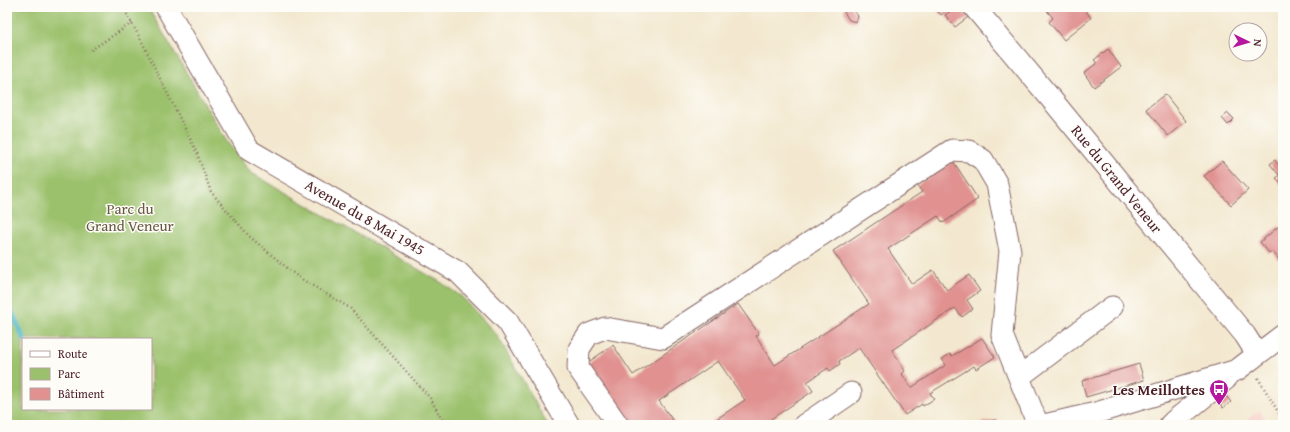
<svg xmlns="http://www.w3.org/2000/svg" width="1290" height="432" font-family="'Gentium Book Plus',serif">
<rect width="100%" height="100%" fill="#fdfcf7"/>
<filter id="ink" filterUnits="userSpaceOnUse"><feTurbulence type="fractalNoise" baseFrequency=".025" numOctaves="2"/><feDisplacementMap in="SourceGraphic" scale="8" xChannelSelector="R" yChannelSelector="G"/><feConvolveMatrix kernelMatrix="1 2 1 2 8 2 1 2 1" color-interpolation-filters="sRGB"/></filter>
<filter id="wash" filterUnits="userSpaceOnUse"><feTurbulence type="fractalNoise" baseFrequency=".012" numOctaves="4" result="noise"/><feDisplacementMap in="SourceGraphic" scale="16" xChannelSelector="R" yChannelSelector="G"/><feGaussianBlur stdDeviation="0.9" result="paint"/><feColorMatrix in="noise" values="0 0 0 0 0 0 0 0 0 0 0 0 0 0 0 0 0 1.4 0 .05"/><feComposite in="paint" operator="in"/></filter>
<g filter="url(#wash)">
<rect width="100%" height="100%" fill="#f3e8cf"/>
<path fill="#f7d0ca" d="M 1260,410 L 1269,425 L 1240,425 Z"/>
<path fill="#9bc16c" stroke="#72704c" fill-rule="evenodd" d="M 7,7 L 148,7 L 227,142 L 250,172 L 442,283 L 462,297 L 497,335 L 548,425 L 7,425 ZM 23,339 L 151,339 L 151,409 L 23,409 Z"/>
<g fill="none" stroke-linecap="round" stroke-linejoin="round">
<path stroke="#45b2c2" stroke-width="5.5" d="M 7,302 L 24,339"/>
</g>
<g id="blocks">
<path fill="#e09190" d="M 844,7 L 851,7 L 858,16 L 856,22 L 849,20 L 844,12 Z
M 934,7 L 951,7 L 941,15 Z
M 956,7 L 960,7 L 968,17 L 955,27 L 945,15 Z
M 1044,7 L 1083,7 L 1091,18 L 1064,40 L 1049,22 L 1053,18 Z
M 1108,49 L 1121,67 L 1094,87 L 1084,73 L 1097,63 L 1094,60 Z
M 1165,94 L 1186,121 L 1168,136 L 1146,109 Z
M 1228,113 L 1234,119 L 1228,125 L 1222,118 Z
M 1275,160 L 1283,170 L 1283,171 L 1279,175 L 1270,164 Z
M 953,161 L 978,199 L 943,223 L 938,216 L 888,249 L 912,284 L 933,270 L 947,290 L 969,275 L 980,291 L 967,300 L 973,309 L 962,317 L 955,308 L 892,350 L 905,371 L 902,374 L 911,388 L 946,365 L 942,359 L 950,354 L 952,356 L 982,338 L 995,357 L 976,369 L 974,366 L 930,393 L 934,399 L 923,406 L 922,404 L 905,415 L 859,348 L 839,361 L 840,364 L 830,371 L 828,368 L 807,382 L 813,391 L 762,425 L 709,425 L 709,424 L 745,400 L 718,361 L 659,401 L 676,425 L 629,425 L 587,363 L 613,345 L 633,375 L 738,304 L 759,334 L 756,336 L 775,365 L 869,304 L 833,251 L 922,192 L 917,185 Z
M 1222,161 L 1248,190 L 1231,205 L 1204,176 Z
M 1280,175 L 1283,179 L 1283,187 L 1276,178 Z
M 1279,226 L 1283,231 L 1283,264 L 1272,251 L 1269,253 L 1260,242 Z
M 1139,364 L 1144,380 L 1086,397 L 1082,381 Z
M 1226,396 L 1231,402 L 1223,408 L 1219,403 Z
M 997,420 L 999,425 L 977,425 L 985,422 Z"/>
</g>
</g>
<g filter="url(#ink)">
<use href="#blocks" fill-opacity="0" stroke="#856564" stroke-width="1"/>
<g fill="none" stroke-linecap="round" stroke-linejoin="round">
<g stroke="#856564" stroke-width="23">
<path id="minor" d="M 166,7 L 249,150 L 458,272 L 508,322 L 569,425
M 974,7 L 1057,106 L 1245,335 L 1257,354
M 1019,377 L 1112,307
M 618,425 L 578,368 L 579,349 L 589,334 L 605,328 L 663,338 L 952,150 L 969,151 L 983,160 L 997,184 L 1010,251 L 1002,335 L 1038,425
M 804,425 L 851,393
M 1044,425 L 1096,413 L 1237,370 L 1283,335
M 1170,425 L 1174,421 L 1226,379"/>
</g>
<path stroke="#856564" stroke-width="2.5" stroke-dasharray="1 3" stroke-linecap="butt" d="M 123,7 L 141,40 L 197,153 L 211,192 L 249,236 L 298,277 L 350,308 L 430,398 L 445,425
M 91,50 L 132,23
M 1258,378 L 1283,420"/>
<use href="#minor" stroke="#fff" stroke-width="21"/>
</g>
</g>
<defs>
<g id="bus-pin" transform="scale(1)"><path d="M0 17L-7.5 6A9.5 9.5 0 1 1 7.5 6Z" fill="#b5179e" stroke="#fdfcf7"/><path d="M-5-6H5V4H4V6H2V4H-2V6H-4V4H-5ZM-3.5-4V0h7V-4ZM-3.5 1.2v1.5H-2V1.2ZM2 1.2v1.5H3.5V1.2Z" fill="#fff"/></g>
</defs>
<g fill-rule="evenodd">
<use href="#bus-pin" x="1219" y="389"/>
</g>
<g text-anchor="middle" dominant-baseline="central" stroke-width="3" stroke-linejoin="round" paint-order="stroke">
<g font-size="15" fill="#4a1f2b" stroke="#fdfcf7">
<text transform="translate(1117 179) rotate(51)">Rue du Grand Veneur</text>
<text transform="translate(365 217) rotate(30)">Avenue du 8 Mai 1945</text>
</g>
<g font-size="15" fill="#665842" stroke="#fdfcf7">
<text x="130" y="208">Parc du<tspan x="130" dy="17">Grand Veneur</tspan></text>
</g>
<g font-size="15" font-weight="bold" fill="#4a1f2b" stroke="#fdfcf7" text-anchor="end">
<text x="1205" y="389">Les Meillottes</text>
</g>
</g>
<rect width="1290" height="432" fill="none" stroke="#fdfcf7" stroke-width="24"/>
<rect x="22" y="338" width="130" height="72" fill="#fdfcf7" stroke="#b5a4a5"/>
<rect x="30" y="351" width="20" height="6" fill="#ffffff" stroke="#b5a4a5"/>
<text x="58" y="358" font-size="12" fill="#4a1f2b">Route</text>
<rect x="30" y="368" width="20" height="12" fill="#9bc16c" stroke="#b5a4a5"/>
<text x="58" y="378" font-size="12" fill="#4a1f2b">Parc</text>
<rect x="30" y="388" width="20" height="12" fill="#e09190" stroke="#b5a4a5"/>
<text x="58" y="398" font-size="12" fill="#4a1f2b">Bâtiment</text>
<g transform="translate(1248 42) rotate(95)"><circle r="19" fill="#fdfcf7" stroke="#b5a4a5"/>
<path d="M0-3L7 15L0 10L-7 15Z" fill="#b5179e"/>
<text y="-6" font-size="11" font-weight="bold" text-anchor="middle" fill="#4a1f2b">N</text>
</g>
</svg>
